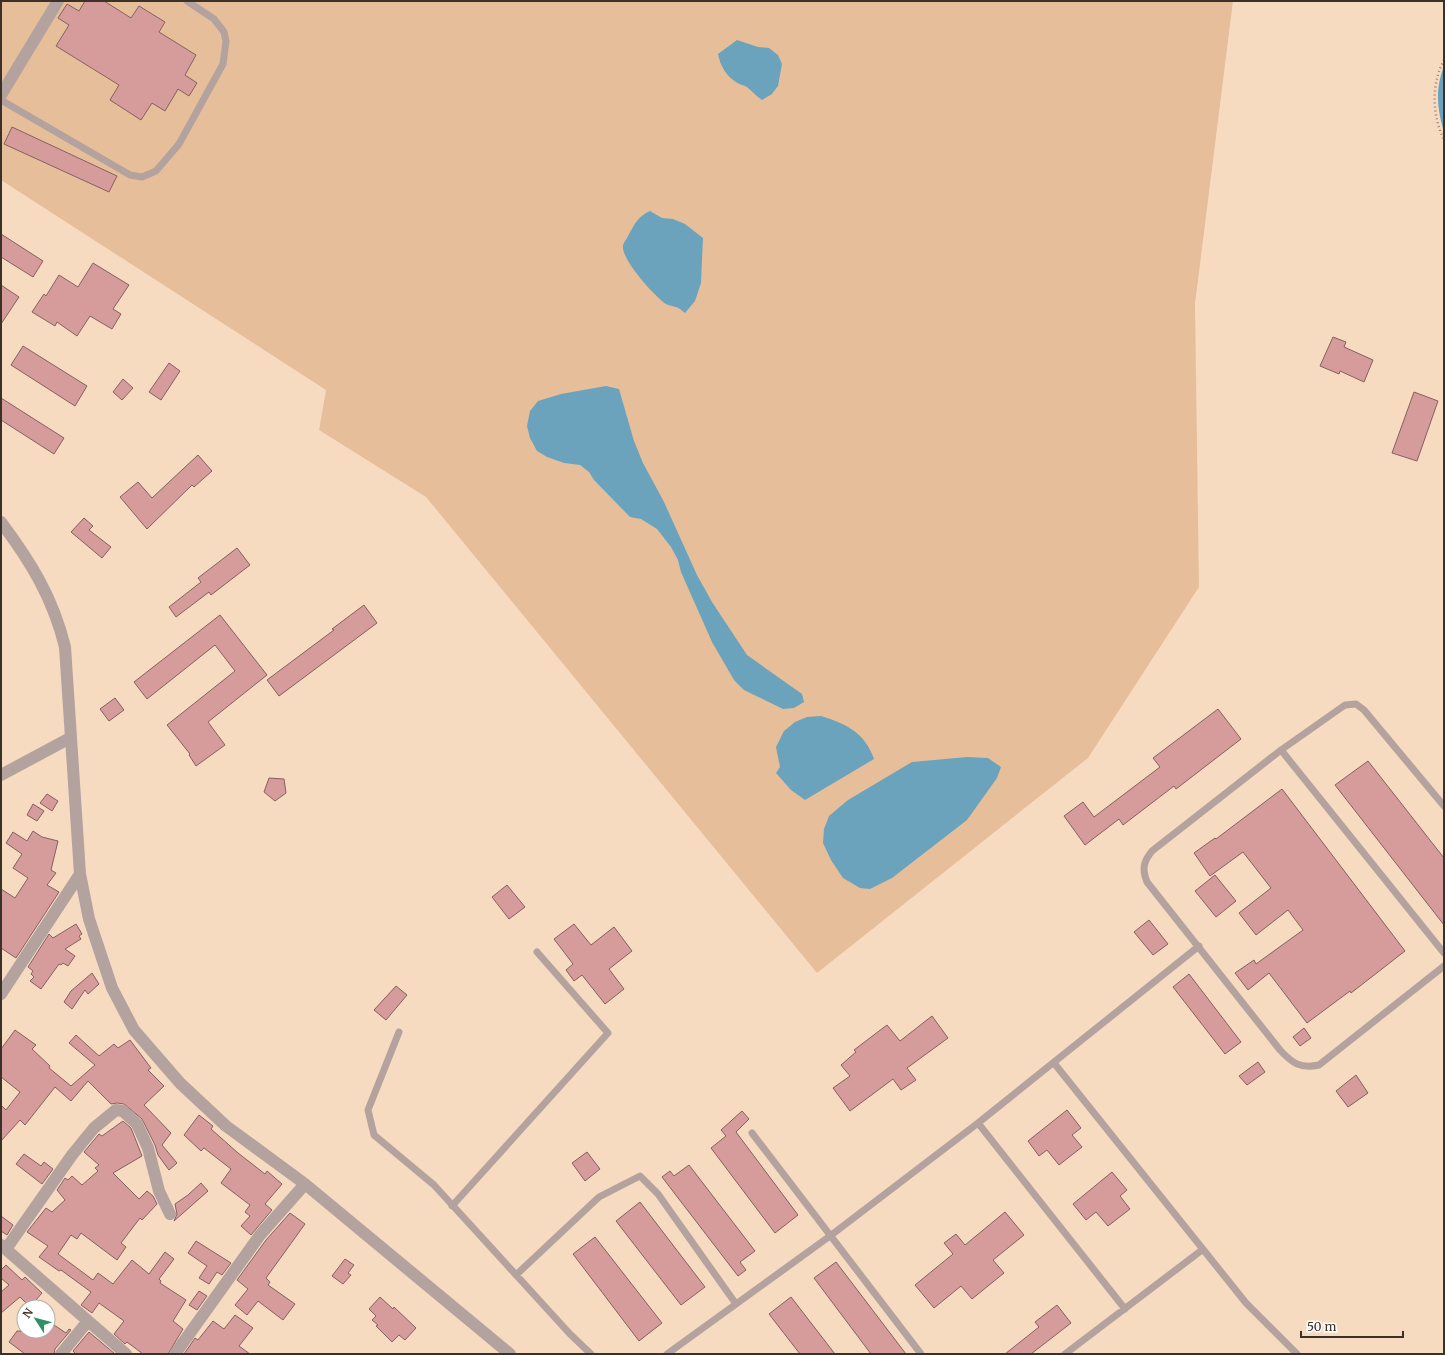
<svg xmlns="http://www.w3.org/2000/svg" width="1445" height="1355" font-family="Merriweather,serif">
<rect width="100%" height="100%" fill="#f7dbc0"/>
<path fill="#e6bf9a" d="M 1,1 L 1233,1 L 1195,304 L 1199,587 L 1088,758 L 817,973 L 426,497 L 319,430 L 326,390 L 1,180 Z"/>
<path fill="#6ba3bc" d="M 737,40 L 758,47 L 769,48 L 778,55 L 782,64 L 778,86 L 772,94 L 762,100 C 756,96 753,92 748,88 C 745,85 740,85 736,82 C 726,76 720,65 718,54 Z
M 1444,66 L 1444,132 C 1437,108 1435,90 1444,66 Z
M 650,211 L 662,218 L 673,219 L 685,224 L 703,238 L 701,283 L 695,301 L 685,313 C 675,304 674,308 666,304 C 655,297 621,259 623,246 C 623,243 626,240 627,238 C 634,225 637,217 650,211 Z
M 606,386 L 619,389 L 634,441 L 643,463 L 664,502 L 697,575 L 712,602 L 747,655 L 802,694 L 804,702 L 794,708 L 783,709 L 744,690 L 734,680 L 712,642 L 681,572 L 678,560 L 671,547 L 657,529 L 641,519 L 630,517 L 594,480 L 589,472 L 580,465 L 564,463 L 547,457 L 537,451 L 530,438 L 527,426 L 530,411 L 538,401 L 561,394 Z
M 821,716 C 847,724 865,733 874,759 L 805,800 L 791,790 L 776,773 L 780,767 L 776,747 L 784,731 L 795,722 L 807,717 Z
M 967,757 L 988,758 L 1001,767 L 997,778 L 967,820 L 892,878 L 870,889 L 860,888 L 843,878 L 831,860 L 823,843 L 824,829 L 829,816 L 848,800 L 912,762 Z"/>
<path fill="#d59c9b" stroke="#856060" d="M 85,1 L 104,1 L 131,18 L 139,6 L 165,22 L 159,32 L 196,55 L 185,75 L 197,83 L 189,96 L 178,89 L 165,111 L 152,103 L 141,120 L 110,100 L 119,85 L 56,46 L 69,25 L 58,18 L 67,4 L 79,11 Z
M 12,127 L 117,176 L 109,192 L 4,144 Z
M 1,234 L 43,261 L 33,277 L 1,257 Z
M 93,263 L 129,285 L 113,309 L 121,314 L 112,329 L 90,316 L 77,336 L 57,322 L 55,326 L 32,312 L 44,294 L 46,296 L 59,275 L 78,287 Z
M 1,285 L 19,297 L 1,324 Z
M 1333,337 L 1346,342 L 1344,347 L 1373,360 L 1364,382 L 1340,371 L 1339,374 L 1320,366 Z
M 23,346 L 87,386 L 75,406 L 11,365 Z
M 169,363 L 180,371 L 161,400 L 149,392 Z
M 123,379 L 133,388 L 122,400 L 113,392 Z
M 1414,392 L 1438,401 L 1417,461 L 1392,453 Z
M 1,398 L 64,438 L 54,454 L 1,420 Z
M 198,455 L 212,471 L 194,487 L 192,485 L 147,529 L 120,497 L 138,482 L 152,498 Z
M 84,518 L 93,526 L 89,530 L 111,547 L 102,558 L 71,532 Z
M 237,548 L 250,565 L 211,595 L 209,592 L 176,617 L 169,607 L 201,582 L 198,578 Z
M 364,605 L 377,623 L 279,696 L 267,680 L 334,630 L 332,629 Z
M 220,615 L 267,675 L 208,722 L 225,745 L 196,766 L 189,755 L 190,754 L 167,725 L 235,671 L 215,645 L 147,699 L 134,682 Z
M 115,698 L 124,710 L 109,721 L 100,709 Z
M 1218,709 L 1241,739 L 1176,789 L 1174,786 L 1123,825 L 1119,819 L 1085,845 L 1064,816 L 1083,802 L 1094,817 L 1160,767 L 1153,758 Z
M 1368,761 L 1444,858 L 1444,925 L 1335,785 Z
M 269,778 L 284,779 L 286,793 L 275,801 L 264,792 Z
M 1282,789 L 1405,951 L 1351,993 L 1350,991 L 1307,1023 L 1269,973 L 1248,990 L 1235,973 L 1254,960 L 1256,964 L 1303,930 L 1288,910 L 1256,935 L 1239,913 L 1271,888 L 1243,852 L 1210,876 L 1194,853 L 1215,838 L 1216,839 Z
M 47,794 L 58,801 L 52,811 L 40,803 Z
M 33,804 L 44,811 L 37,821 L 27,815 Z
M 33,831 L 42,837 L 58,841 L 51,870 L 56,873 L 47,885 L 59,892 L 16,958 L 1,948 L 1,889 L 15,898 L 28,878 L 13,868 L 22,854 L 6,843 L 13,832 L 27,841 Z
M 1215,875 L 1236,901 L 1216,917 L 1195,891 Z
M 507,885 L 525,907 L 509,919 L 492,897 Z
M 1149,920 L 1168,944 L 1153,955 L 1134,932 Z
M 76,924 L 82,934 L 79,936 L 81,939 L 65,949 L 75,956 L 68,966 L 63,963 L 61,965 L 59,964 L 41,989 L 30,981 L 34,977 L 31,974 L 33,971 L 28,967 L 49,934 L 53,938 Z
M 574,924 L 591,945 L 614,927 L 632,951 L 609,969 L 624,989 L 605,1004 L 582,975 L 574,981 L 566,970 L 573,964 L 554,939 Z
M 92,973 L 99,984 L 88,994 L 85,990 L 72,1009 L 64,1002 L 71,991 Z
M 1189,974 L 1241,1042 L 1225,1054 L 1173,987 Z
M 396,986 L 407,995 L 386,1020 L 374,1010 Z
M 932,1016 L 948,1038 L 907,1068 L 916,1080 L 901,1090 L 893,1079 L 850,1111 L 833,1088 L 850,1076 L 841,1065 L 856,1052 L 854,1050 L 887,1025 L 900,1041 Z
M 1304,1028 L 1311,1038 L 1300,1046 L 1293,1037 Z
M 15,1030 L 36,1045 L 32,1049 L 50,1066 L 49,1068 L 71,1086 L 95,1065 L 69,1043 L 76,1035 L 99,1056 L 114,1044 L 118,1048 L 130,1040 L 151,1068 L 148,1070 L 164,1086 L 144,1105 L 171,1133 L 162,1145 L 177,1163 L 169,1170 L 158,1155 L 155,1145 L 142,1119 L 124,1104 L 117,1103 L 111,1104 L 88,1081 L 71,1101 L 55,1087 L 25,1125 L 20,1120 L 1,1141 L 1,1105 L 6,1110 L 20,1092 L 1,1077 L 1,1049 Z
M 1258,1062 L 1265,1072 L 1247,1085 L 1239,1076 Z
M 1356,1075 L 1368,1093 L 1348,1107 L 1336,1091 Z
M 1067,1110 L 1081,1128 L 1072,1135 L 1082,1147 L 1059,1165 L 1047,1150 L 1039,1156 L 1028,1141 Z
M 742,1111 L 749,1119 L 736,1132 L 798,1215 L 775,1233 L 711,1148 L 726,1136 L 721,1130 Z
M 199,1115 L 213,1126 L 211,1129 L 238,1153 L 265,1174 L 267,1171 L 282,1184 L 265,1204 L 272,1210 L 251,1235 L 241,1226 L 250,1216 L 245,1212 L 250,1205 L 221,1183 L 231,1169 L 204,1148 L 201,1151 L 184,1135 Z
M 123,1121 L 131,1128 L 142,1156 L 113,1173 L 139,1199 L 147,1191 L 153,1196 L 157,1204 L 142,1220 L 140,1218 L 121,1243 L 126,1247 L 117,1260 L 81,1233 L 77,1239 L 71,1235 L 58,1254 L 93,1280 L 98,1273 L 113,1284 L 132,1260 L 149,1274 L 165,1252 L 174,1259 L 159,1279 L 161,1281 L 160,1283 L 186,1300 L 173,1321 L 183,1329 L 168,1354 L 143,1354 L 127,1342 L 125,1344 L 114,1334 L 124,1321 L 99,1303 L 92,1313 L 81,1305 L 91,1292 L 61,1270 L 59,1271 L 39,1257 L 48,1246 L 27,1232 L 46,1208 L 52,1212 L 65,1200 L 57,1190 L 65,1178 L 68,1180 L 72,1176 L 82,1185 L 98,1171 L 95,1168 L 99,1165 L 84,1152 L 99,1134 L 102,1136 Z
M 587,1152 L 600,1169 L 585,1181 L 572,1163 Z
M 24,1154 L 41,1166 L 44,1162 L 53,1169 L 42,1184 L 16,1164 Z
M 689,1165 L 755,1251 L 740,1262 L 746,1270 L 738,1276 L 662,1177 L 670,1171 L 674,1176 Z
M 1112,1172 L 1127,1190 L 1120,1196 L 1130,1209 L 1108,1226 L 1096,1212 L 1086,1220 L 1073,1204 Z
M 201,1183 L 208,1191 L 174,1221 L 177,1214 L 175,1204 L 188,1195 Z
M 640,1202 L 705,1287 L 681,1305 L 616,1221 Z
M 1005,1212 L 1024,1235 L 993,1260 L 1004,1273 L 972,1299 L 961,1286 L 934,1308 L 915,1285 L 953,1254 L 944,1243 L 956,1234 L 965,1245 Z
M 290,1213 L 305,1224 L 266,1278 L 270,1282 L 268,1285 L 295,1304 L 283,1320 L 258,1301 L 247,1315 L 235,1305 L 248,1289 L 237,1280 L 266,1240 Z
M 1,1216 L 13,1225 L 7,1235 L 1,1231 Z
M 595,1237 L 662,1323 L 639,1341 L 573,1254 Z
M 196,1241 L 231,1263 L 222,1275 L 217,1272 L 209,1284 L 199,1278 L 207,1266 L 188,1253 Z
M 345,1259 L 354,1265 L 348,1273 L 351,1275 L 343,1284 L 332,1276 Z
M 836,1262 L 906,1354 L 871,1354 L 814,1278 Z
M 6,1265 L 22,1280 L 25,1277 L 42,1293 L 30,1307 L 20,1297 L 1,1313 L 1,1292 L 9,1285 L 1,1278 L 1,1270 Z
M 199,1291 L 207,1296 L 197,1310 L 189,1305 Z
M 380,1297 L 393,1309 L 394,1307 L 416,1328 L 405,1340 L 399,1335 L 392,1342 L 376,1326 L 378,1325 L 372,1320 L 376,1316 L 369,1309 Z
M 791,1297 L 835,1354 L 800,1354 L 769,1314 Z
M 1057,1305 L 1071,1323 L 1031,1354 L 1005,1354 L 1039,1327 L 1035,1322 Z
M 235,1315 L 253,1328 L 239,1346 L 250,1354 L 184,1354 L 195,1338 L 198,1340 L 213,1321 L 224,1329 Z
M 51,1323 L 66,1333 L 69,1329 L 71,1330 L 55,1349 L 54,1354 L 25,1354 L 9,1342 L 17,1331 L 48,1331 L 48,1326 Z
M 89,1332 L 115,1354 L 76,1354 L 73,1351 Z"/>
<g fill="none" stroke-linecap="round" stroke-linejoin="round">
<path stroke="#978472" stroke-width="2.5" stroke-dasharray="1 3" stroke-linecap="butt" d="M 1444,60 C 1431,84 1432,115 1444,140"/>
<path stroke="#b3a29e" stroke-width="7" d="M 1,100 L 130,175 L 142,177 L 156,171 L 179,144 L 223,64 L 226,41 L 224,32 L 214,19 L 187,1
M 1281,750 L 1444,953
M 1444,806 L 1364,710 L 1356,704 L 1345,705 L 1281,750 L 1152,851 C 1143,862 1142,869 1147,882 L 1280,1050 C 1292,1063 1300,1069 1319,1065 L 1444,966
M 399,1032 L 368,1110 L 374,1135 L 434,1185 L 570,1334 L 591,1354
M 1054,1063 L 1246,1303 L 1297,1354
M 978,1123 L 1125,1309
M 752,1133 L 921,1354
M 452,1206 L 608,1033 L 537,952
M 516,1275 L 599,1197 L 640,1176 L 658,1194 L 736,1304
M 667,1354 L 830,1236 L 978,1123 L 1199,946
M 1065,1354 L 1202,1250"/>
<path stroke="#b3a29e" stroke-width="12" d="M 1,95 L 58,1
M 1,522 C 31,562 53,598 65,647 L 80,874 L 89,919 L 112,988 L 134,1030 L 180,1083 L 226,1126 L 305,1184 L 510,1354
M 1,775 L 70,738
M 1,994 L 80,874
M 1,1245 L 126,1354
M 6,1249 L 72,1155 L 94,1128 L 116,1110 L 123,1111 L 137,1124 L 148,1148 L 159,1191 L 170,1214
M 61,1354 L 88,1321
M 175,1354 L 260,1235 L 305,1184"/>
</g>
<rect width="1445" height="1355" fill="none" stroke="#3c3127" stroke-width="4"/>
<g transform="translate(36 1319) rotate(306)"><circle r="19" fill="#ffffff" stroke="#b1ada9"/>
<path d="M0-3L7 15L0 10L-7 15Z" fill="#308f67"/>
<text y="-6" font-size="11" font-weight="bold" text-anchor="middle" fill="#3c3127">N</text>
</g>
<path d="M1301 1331v6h102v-6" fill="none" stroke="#3c3127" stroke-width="2"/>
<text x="1307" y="1331" font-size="12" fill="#3c3127" stroke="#ffffff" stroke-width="3" paint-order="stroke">50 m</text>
</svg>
